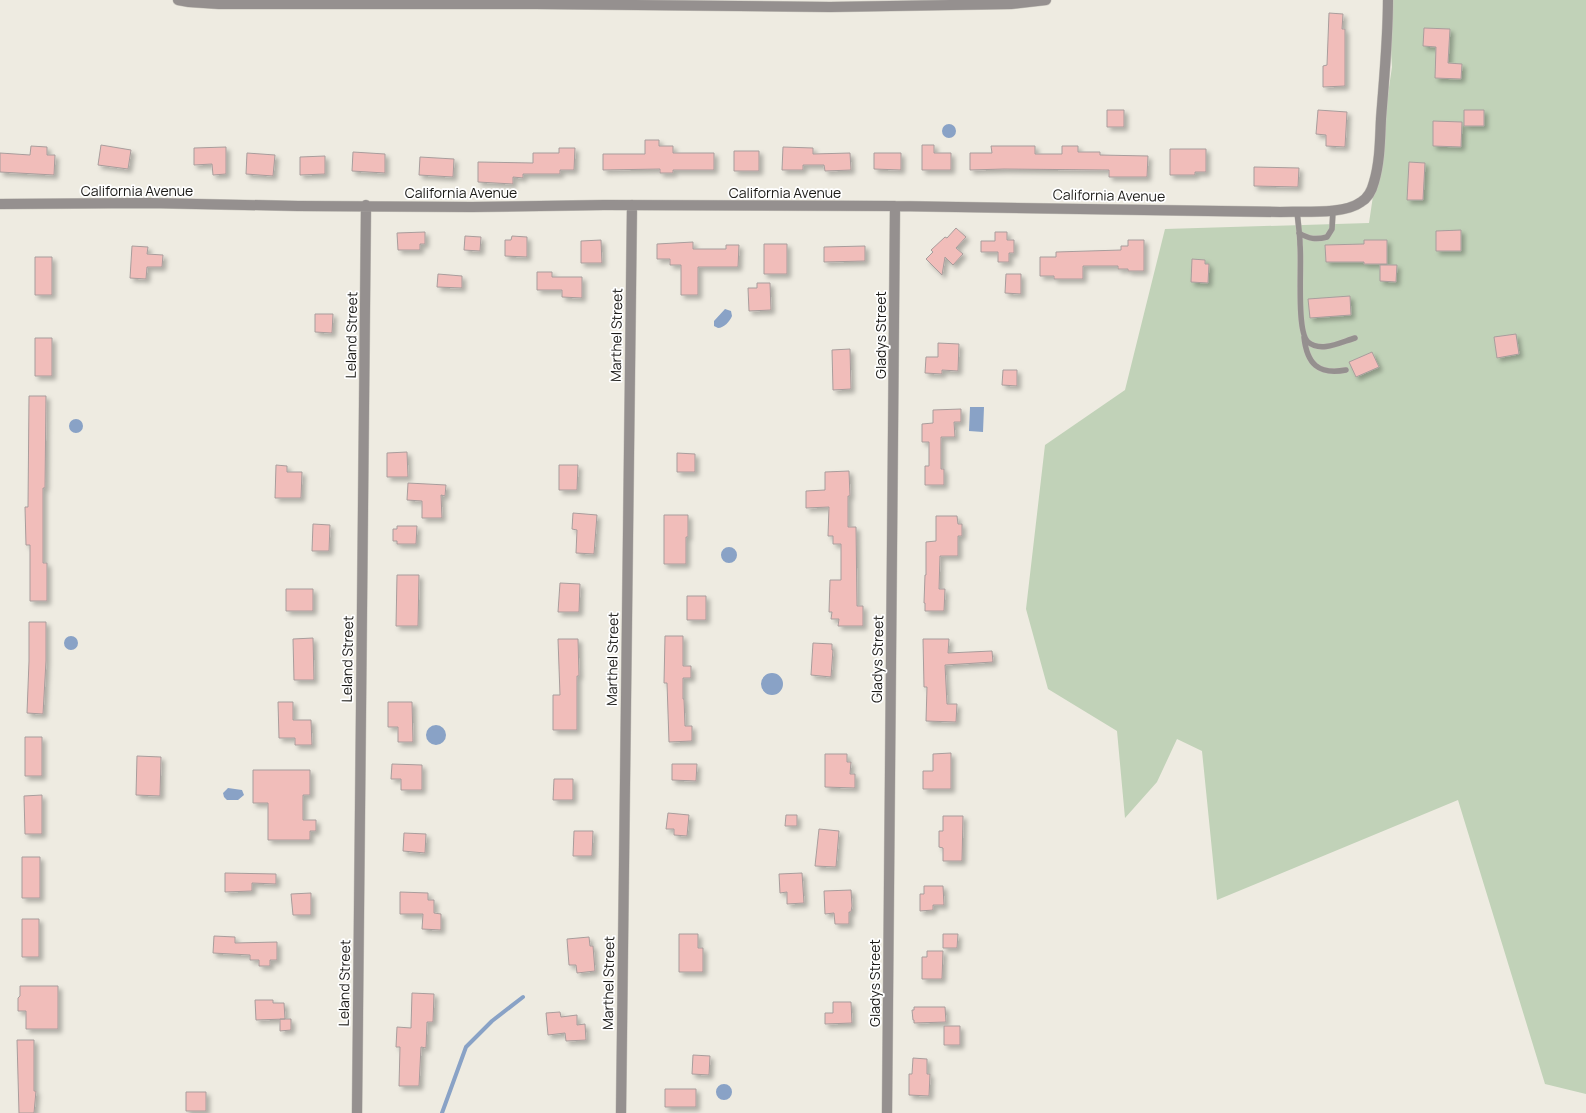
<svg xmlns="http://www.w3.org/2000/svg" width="1586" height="1113" font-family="Manrope,sans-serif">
<defs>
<filter id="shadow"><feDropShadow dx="3.5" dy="3.5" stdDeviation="2" flood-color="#0004"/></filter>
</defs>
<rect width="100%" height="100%" fill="#eeebe1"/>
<path fill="#c1d2b8" d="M 1388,0 L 1586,0 L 1586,1094 L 1545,1084 L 1458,800 L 1217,900 L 1202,751 L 1177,739 L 1157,782 L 1125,818 L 1117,731 L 1048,689 L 1026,609 L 1045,445 L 1125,390 L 1165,229 L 1369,223 L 1392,67 Z"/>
<path fill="#89a2c6" d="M942 131a7 7 0 1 1 14 0a7 7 0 1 1-14 0Z
M 725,309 L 731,311 L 732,316 C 730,321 724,328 718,328 L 714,326 L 714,321 Z
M 970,407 L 984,407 L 983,432 L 969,431 Z
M69 426a7 7 0 1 1 14 0a7 7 0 1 1-14 0Z
M721 555a8 8 0 1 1 16 0a8 8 0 1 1-16 0Z
M64 643a7 7 0 1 1 14 0a7 7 0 1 1-14 0Z
M761 684a11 11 0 1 1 22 0a11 11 0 1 1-22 0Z
M426 735a10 10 0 1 1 20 0a10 10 0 1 1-20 0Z
M 228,788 L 242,790 L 244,795 L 238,800 L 227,800 L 224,797 L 223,793 Z
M716 1092a8 8 0 1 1 16 0a8 8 0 1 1-16 0Z"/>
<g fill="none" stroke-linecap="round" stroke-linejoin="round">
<path stroke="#89a2c6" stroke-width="4" d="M 442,1113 L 466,1047 L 492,1021 L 523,997"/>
</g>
<path fill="#f1bdba" stroke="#a89d9c" filter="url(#shadow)" d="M 1329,13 L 1343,14 L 1342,29 L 1345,29 L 1345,86 L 1323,87 L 1323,66 L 1327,65 Z
M 1424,28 L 1450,29 L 1448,63 L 1462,64 L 1461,79 L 1435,78 L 1436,47 L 1423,46 Z
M 1107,110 L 1124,110 L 1124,127 L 1107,127 Z
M 1318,110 L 1347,112 L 1345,147 L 1326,146 L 1326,135 L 1316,134 Z
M 1464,110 L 1484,110 L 1484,126 L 1464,126 Z
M 1433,121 L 1462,122 L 1461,147 L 1433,146 Z
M 645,140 L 659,140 L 659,146 L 673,146 L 673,153 L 714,153 L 714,170 L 673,170 L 673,173 L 660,173 L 660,169 L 603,170 L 603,154 L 645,154 Z
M 101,145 L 131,150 L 128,169 L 98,165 Z
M 922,145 L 934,145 L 934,153 L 951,153 L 951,170 L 922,170 Z
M 31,146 L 47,147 L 47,155 L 55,155 L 54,175 L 0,172 L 0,153 L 30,155 Z
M 991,146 L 1035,146 L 1035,154 L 1062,154 L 1062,146 L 1078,146 L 1078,152 L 1100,152 L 1100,155 L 1148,156 L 1147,177 L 1109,177 L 1109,170 L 1004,169 L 970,170 L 970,153 L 992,153 Z
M 226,147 L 226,174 L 213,175 L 212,164 L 194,165 L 194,148 Z
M 783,147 L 813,148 L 813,154 L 850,153 L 851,170 L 825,171 L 824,165 L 803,165 L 803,170 L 782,170 Z
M 559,148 L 575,148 L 574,170 L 560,170 L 560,174 L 523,174 L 523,178 L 513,177 L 513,184 L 478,182 L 478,162 L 533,163 L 533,153 L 559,153 Z
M 1170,149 L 1206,149 L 1206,172 L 1195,172 L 1195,175 L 1170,175 Z
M 734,151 L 759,151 L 759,171 L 734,171 Z
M 353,152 L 385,154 L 385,173 L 352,171 Z
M 247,153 L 275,155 L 273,176 L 246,174 Z
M 874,153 L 901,153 L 901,170 L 874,169 Z
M 325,156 L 325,174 L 300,175 L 300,157 Z
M 420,157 L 454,159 L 453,177 L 419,175 Z
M 1409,162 L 1425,163 L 1423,200 L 1407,200 Z
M 1254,167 L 1299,168 L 1298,187 L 1254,186 Z
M 956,228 L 966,237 L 956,248 L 963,254 L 953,265 L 945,257 L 942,275 L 926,259 L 933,252 L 931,250 L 945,237 L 947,238 Z
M 1461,230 L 1461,251 L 1436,251 L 1436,231 Z
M 425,232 L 425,244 L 420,244 L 420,250 L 398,250 L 397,233 Z
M 995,232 L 1007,232 L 1007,240 L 1014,240 L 1014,253 L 1009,253 L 1009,262 L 998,262 L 998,252 L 981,252 L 981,241 L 995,241 Z
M 465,236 L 481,237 L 480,251 L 464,250 Z
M 512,236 L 527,237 L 527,257 L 505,256 L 505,240 L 511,240 Z
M 601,240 L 602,263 L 581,263 L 581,241 Z
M 1128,240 L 1144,240 L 1144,271 L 1128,271 L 1128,269 L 1118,269 L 1118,266 L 1083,266 L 1083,279 L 1054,279 L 1054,276 L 1040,276 L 1040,257 L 1056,257 L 1056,252 L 1121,250 L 1121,246 L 1128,246 Z
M 1364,240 L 1387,240 L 1387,264 L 1364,264 L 1364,262 L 1326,262 L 1325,245 L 1364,244 Z
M 693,242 L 693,249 L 726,249 L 726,245 L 739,245 L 738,267 L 698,267 L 698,295 L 681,295 L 681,265 L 670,265 L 670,259 L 657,259 L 657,244 Z
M 764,244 L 787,244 L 787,274 L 764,274 Z
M 132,246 L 148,247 L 147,254 L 163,255 L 162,267 L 147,267 L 146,279 L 130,278 Z
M 865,246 L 865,261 L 824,262 L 824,247 Z
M 35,257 L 52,257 L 52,295 L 35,295 Z
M 1192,259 L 1205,260 L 1205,264 L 1209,264 L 1208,283 L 1191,282 Z
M 1380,265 L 1397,265 L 1396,282 L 1380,281 Z
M 537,272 L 552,272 L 552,277 L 582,277 L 582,298 L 562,297 L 562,290 L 537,290 Z
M 438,274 L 462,276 L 462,288 L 437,287 Z
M 1006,274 L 1021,274 L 1021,294 L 1005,293 Z
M 757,283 L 770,283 L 771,310 L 749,311 L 748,288 L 757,288 Z
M 1350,296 L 1351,315 L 1310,318 L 1308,299 Z
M 315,314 L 333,314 L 332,333 L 315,332 Z
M 1516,334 L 1519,354 L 1497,358 L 1494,337 Z
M 35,338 L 52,338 L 52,376 L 35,376 Z
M 938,343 L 959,344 L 958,371 L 942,370 L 942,374 L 925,373 L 926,357 L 938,357 Z
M 850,349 L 851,389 L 833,390 L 832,350 Z
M 1372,352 L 1379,367 L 1356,377 L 1349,362 Z
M 1003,370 L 1017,370 L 1017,386 L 1002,385 Z
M 29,396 L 46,396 L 45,488 L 43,488 L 43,563 L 47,563 L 47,601 L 30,601 L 30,545 L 26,545 L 25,507 L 28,507 Z
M 961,409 L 961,422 L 954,422 L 955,437 L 941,437 L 941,469 L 944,469 L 944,485 L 925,485 L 925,466 L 929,466 L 929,442 L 922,442 L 922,424 L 933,423 L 933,410 Z
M 407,452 L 408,477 L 387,477 L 387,453 Z
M 677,453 L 695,454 L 695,472 L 677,472 Z
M 276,465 L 287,466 L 287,472 L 302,472 L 301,498 L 275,498 Z
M 559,465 L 578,465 L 577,490 L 559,490 Z
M 849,471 L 850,496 L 848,496 L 848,527 L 856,527 L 857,606 L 863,606 L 863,626 L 838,626 L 839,619 L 831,619 L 832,612 L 829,612 L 830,580 L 841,580 L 841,544 L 833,544 L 833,536 L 828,536 L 829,507 L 806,508 L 806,491 L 825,490 L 825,472 Z
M 408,483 L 446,485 L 445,496 L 441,495 L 442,518 L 422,518 L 422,501 L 407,500 Z
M 573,513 L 597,515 L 594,554 L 576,553 L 577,530 L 572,529 Z
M 664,515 L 688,515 L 688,537 L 686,537 L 686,564 L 664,564 Z
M 936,516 L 957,516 L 958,524 L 962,524 L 962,536 L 958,536 L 958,556 L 940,556 L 939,589 L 945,589 L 944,611 L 925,611 L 925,603 L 924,603 L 925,575 L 926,575 L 926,542 L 936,541 Z
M 313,524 L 330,525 L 329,551 L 312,551 Z
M 397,526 L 417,526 L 416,544 L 397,544 L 397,541 L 393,541 L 393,529 L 397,529 Z
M 397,575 L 419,575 L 418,626 L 396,626 Z
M 560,583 L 580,584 L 579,612 L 558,612 Z
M 286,589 L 313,589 L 313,611 L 286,611 Z
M 687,596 L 706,596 L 706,620 L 687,620 Z
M 29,622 L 46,622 L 46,661 L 43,714 L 27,713 L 29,661 Z
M 665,636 L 683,636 L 683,666 L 691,666 L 691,678 L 683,678 L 683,699 L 684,699 L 685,726 L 692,726 L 692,741 L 669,742 L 667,683 L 664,683 Z
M 313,638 L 314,680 L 294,680 L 293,639 Z
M 558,639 L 578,639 L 579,676 L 577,676 L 577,730 L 553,730 L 553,695 L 560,695 Z
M 923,639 L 949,639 L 948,653 L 992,651 L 993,662 L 945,665 L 947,704 L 957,704 L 956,722 L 926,721 L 927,687 L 924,687 Z
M 813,643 L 832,644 L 832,650 L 833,650 L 831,677 L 811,675 Z
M 278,702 L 293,702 L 293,720 L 311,720 L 312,745 L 295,745 L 295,738 L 279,738 Z
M 388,702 L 412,702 L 413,742 L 398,742 L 398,727 L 388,727 Z
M 25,737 L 42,737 L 42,776 L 25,776 Z
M 951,753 L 951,789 L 923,789 L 923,771 L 933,771 L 933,754 Z
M 825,754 L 847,754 L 847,762 L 851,762 L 850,774 L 855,774 L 855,788 L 825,787 Z
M 137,756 L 161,757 L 160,796 L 136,795 Z
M 392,764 L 422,765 L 422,790 L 401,790 L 401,779 L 391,779 Z
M 672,764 L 697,764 L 696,781 L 672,780 Z
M 253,770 L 310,770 L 310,795 L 303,795 L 303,820 L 316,820 L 316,831 L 310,831 L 310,840 L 268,840 L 268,803 L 253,803 Z
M 554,779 L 573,779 L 573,800 L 553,800 Z
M 42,795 L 42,834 L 25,834 L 24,796 Z
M 668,813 L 689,815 L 687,836 L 674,835 L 674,829 L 666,829 Z
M 786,815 L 797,815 L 797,826 L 785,826 Z
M 943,816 L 963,816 L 962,861 L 943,861 L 943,848 L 939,847 L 939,831 L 943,831 Z
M 819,829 L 839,831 L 836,867 L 815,866 Z
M 574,831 L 593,831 L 592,856 L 573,856 Z
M 404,833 L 426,834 L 425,853 L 403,851 Z
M 22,857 L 40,857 L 40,898 L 22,898 Z
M 225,873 L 276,874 L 276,884 L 252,883 L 252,891 L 225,892 Z
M 802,873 L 804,903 L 787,904 L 787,892 L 780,893 L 779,874 Z
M 924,886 L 943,886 L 944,905 L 933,905 L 933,910 L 920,911 L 920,894 L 924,894 Z
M 851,890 L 852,906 L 851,912 L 849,912 L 849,924 L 835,924 L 834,913 L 825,914 L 824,891 Z
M 400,892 L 428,893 L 428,900 L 434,900 L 434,913 L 441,914 L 441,930 L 422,929 L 423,914 L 400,914 Z
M 311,893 L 311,915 L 293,915 L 291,894 Z
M 22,919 L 39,919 L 39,957 L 22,957 Z
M 679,934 L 698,934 L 698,948 L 703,948 L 703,972 L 679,972 Z
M 943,934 L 958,934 L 957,948 L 943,948 Z
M 214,936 L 235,937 L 235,943 L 277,942 L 277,960 L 270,960 L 270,966 L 259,966 L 259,960 L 250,960 L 250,955 L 213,953 Z
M 589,937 L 590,946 L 593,946 L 595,971 L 577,973 L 576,965 L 569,965 L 567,939 Z
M 927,951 L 943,951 L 942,979 L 922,979 L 922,957 L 927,957 Z
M 20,986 L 58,986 L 58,1029 L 26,1029 L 26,1011 L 18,1011 L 18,998 L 20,996 Z
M 412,993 L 434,994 L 433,1022 L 427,1022 L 426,1048 L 421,1047 L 419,1086 L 399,1086 L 400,1047 L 396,1047 L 397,1027 L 411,1028 Z
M 255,1000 L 273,1000 L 273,1003 L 284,1003 L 285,1019 L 256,1020 Z
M 833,1002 L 851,1002 L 852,1023 L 825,1024 L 825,1013 L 833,1013 Z
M 914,1007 L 945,1007 L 946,1022 L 914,1023 L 914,1020 L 913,1020 L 912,1010 L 914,1010 Z
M 560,1012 L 561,1017 L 577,1015 L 577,1025 L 585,1024 L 586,1040 L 566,1041 L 565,1033 L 548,1035 L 546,1013 Z
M 280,1019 L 291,1019 L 291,1030 L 280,1031 Z
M 944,1026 L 960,1026 L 960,1045 L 944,1045 Z
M 17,1040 L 34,1040 L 34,1091 L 36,1091 L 34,1113 L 19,1113 Z
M 693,1055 L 710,1056 L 709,1075 L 692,1074 Z
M 913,1058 L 927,1059 L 927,1074 L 930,1074 L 929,1096 L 909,1095 L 909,1074 L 912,1074 Z
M 665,1089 L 696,1089 L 696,1107 L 665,1107 Z
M 186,1092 L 206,1092 L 206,1111 L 186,1111 Z"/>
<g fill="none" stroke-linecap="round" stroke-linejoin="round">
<g stroke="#c8c5bd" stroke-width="6">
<path id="service" d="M 1297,211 C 1298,223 1300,234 1300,245 C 1302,263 1296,332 1308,342 C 1321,353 1341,342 1355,338
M 1299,233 C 1309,239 1316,240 1327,237 L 1332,229 L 1333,210
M 1304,337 C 1307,364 1318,375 1346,370"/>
</g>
<g stroke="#c8c5bd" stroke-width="11">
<path id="minor" d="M 178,0 L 189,2 L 219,4 L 537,4 L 830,7 L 1011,4 L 1046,0
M 0,204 L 149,203 L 298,206 L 472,207 L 604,205 L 895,206 L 1280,212 C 1302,211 1344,215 1361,202 C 1368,198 1372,190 1374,182 C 1380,162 1380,140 1381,119 C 1384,79 1388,40 1388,0
M 357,1113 L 366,205
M 621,1113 L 632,205
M 887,1113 L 895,206"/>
</g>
<use href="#service" stroke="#95908f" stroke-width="5.5"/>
<use href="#minor" stroke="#95908f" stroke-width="10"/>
</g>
<g text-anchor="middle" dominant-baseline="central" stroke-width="3.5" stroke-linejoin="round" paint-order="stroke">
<g font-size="14" fill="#1b1a17" stroke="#fff">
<text x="137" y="190">California Avenue</text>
<text x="461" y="192">California Avenue</text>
<text x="785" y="192">California Avenue</text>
<text transform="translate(1109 195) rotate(1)">California Avenue</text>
<text transform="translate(351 335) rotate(-89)">Leland Street</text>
<text transform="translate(616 335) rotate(-89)">Marthel Street</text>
<text transform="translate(880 335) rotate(-90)">Gladys Street</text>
<text transform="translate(347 659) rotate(-89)">Leland Street</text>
<text transform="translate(612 659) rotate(-89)">Marthel Street</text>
<text transform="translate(877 659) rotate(-89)">Gladys Street</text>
<text transform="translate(344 983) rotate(-89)">Leland Street</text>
<text transform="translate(608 983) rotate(-89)">Marthel Street</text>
<text transform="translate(874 983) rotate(-90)">Gladys Street</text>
</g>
</g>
</svg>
